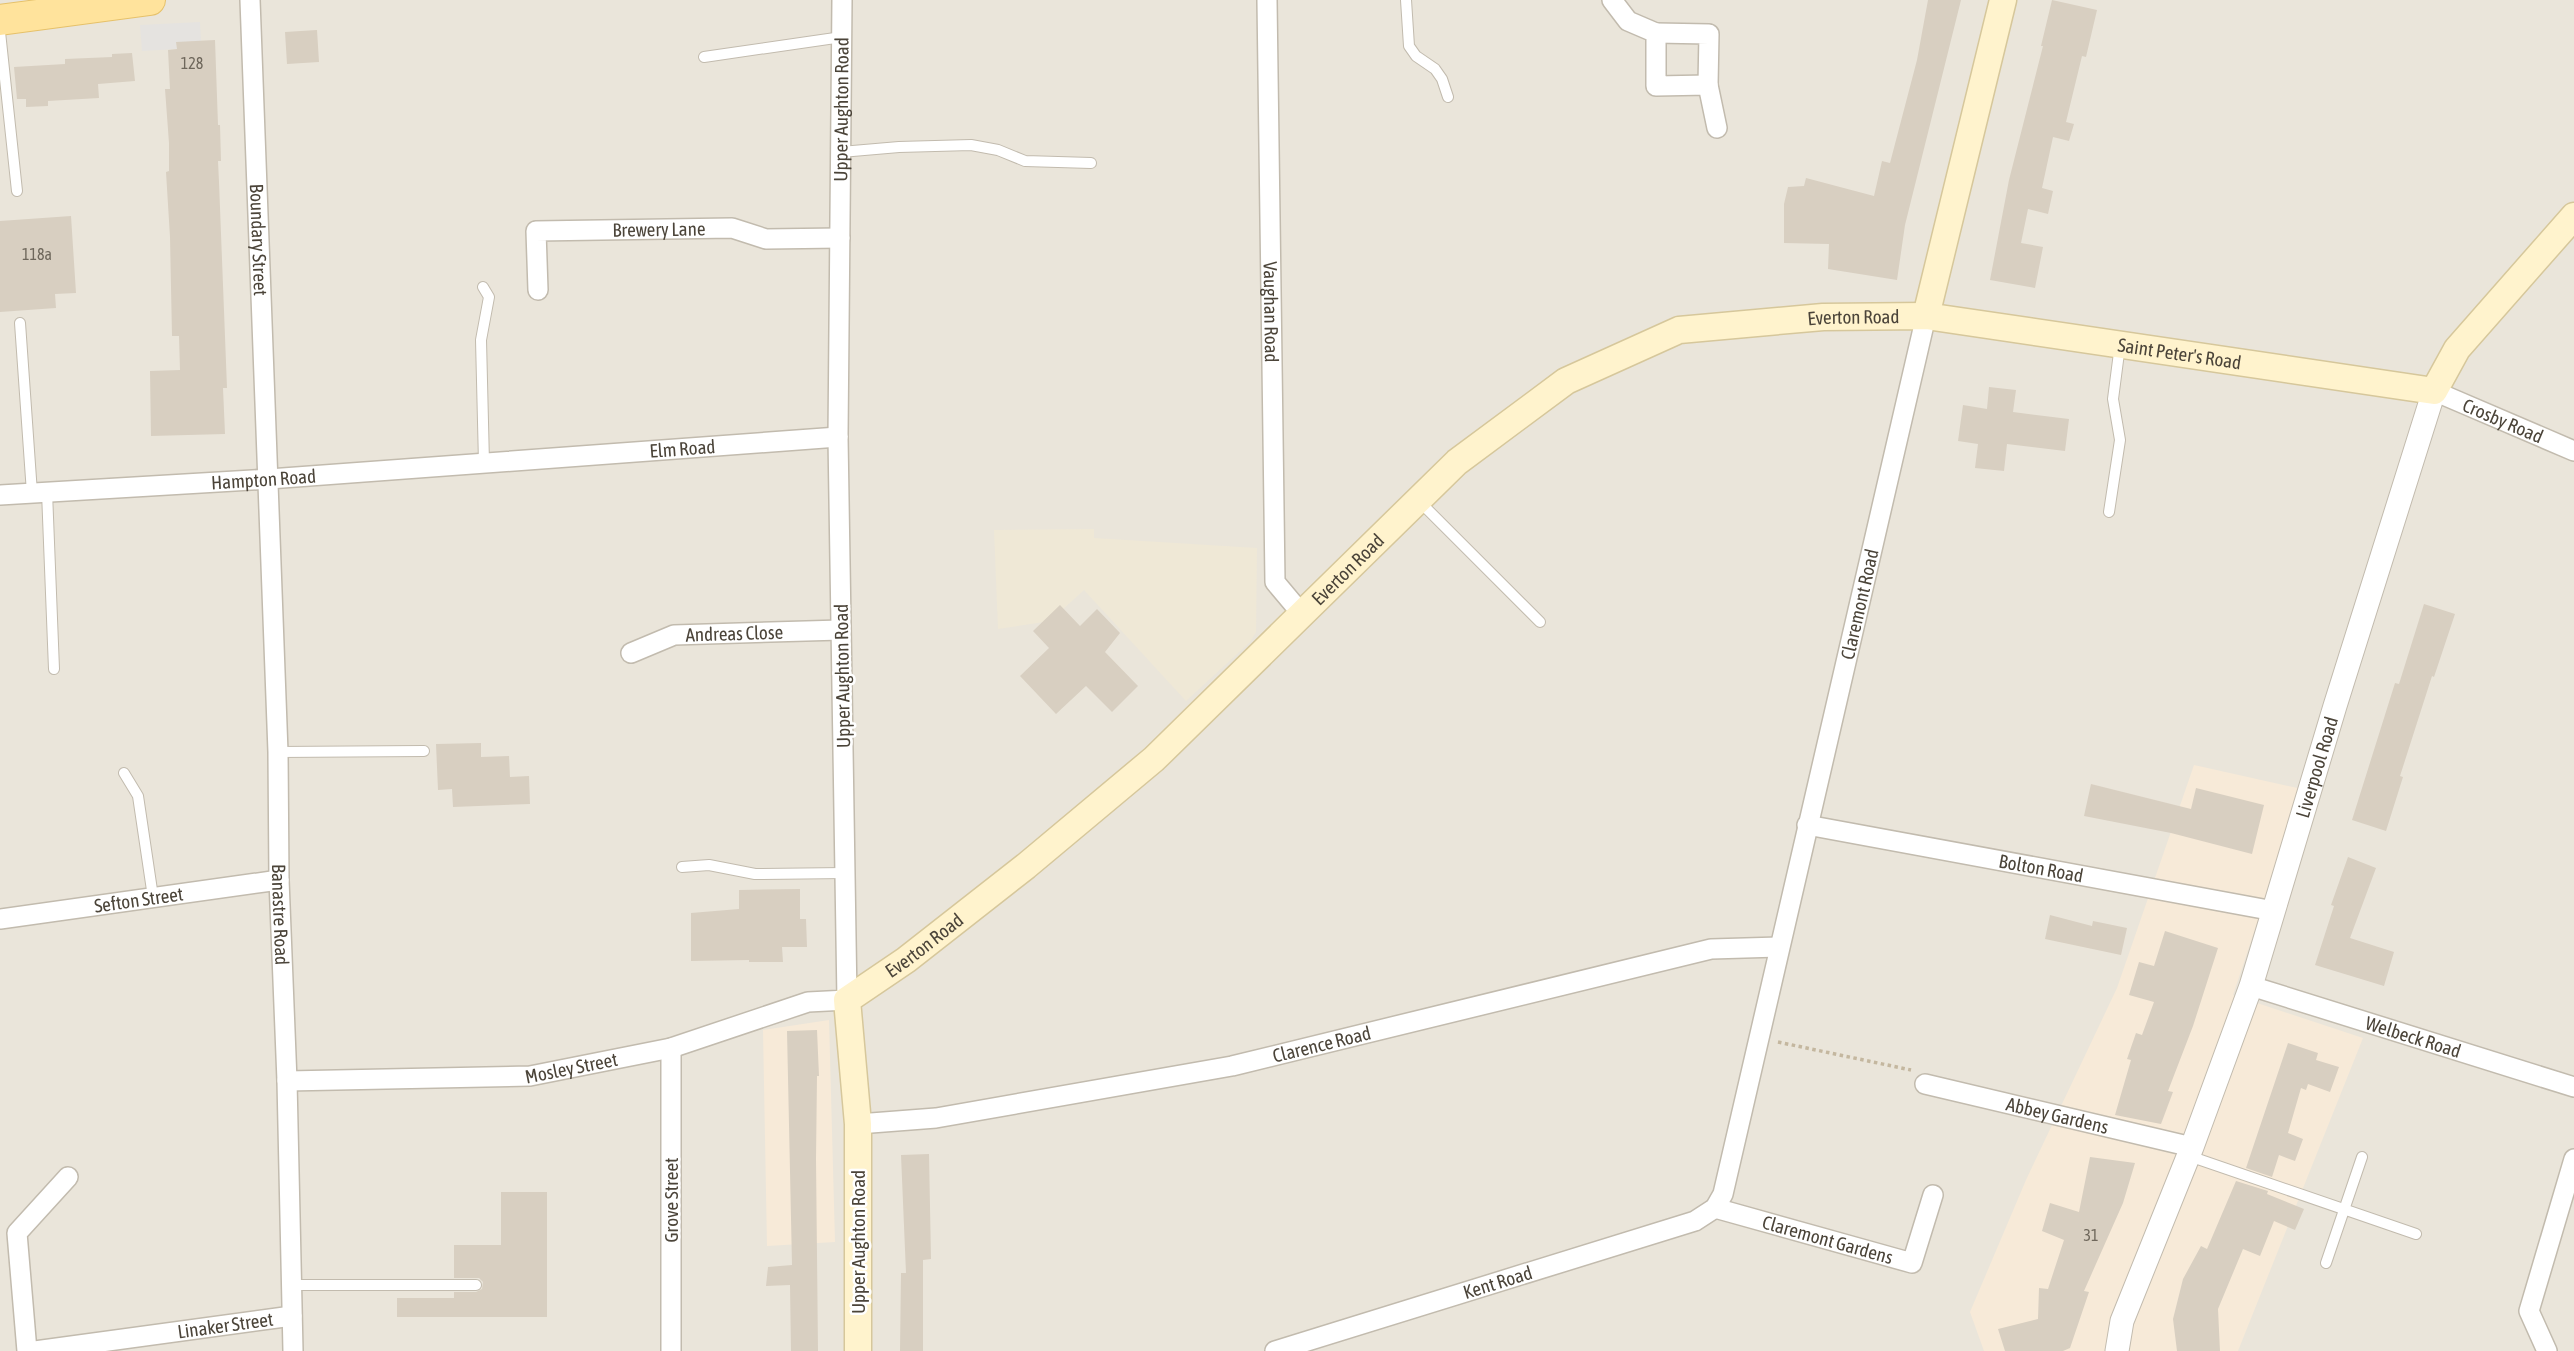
<svg xmlns="http://www.w3.org/2000/svg" width="2574" height="1351" font-family="'Asap Condensed',sans-serif">
<rect width="100%" height="100%" fill="#f6f3ec"/>
<path fill="#eae5da" d="M 0,0 L 2574,0 L 2574,1351 L 0,1351 Z"/>
<path fill="#f7ead8" d="M 2194,765 L 2302,789 L 2233,995 L 2363,1038 L 2238,1351 L 1984,1351 L 1970,1312 L 2026,1180 L 2117,988 Z
M 829,1020 L 835,1242 L 767,1246 L 763,1030 Z"/>
<path fill="#efe8d6" d="M 1094,529 L 1094,538 L 1257,548 L 1256,632 L 1250,642 L 1186,701 L 1084,590 L 1050,621 L 998,629 L 994,530 Z"/>
<path fill="#e5e3e0" d="M 200,22 L 201,41 L 176,43 L 177,49 L 142,51 L 140,25 Z"/>
<path fill="#d8cfc1" d="M 1928,0 L 1961,0 L 1905,225 L 1897,280 L 1828,269 L 1829,244 L 1784,243 L 1784,204 L 1788,187 L 1804,186 L 1806,178 L 1874,196 L 1882,161 L 1890,163 L 1917,60 Z
M 2052,0 L 2097,10 L 2086,57 L 2082,56 L 2066,122 L 2074,124 L 2069,141 L 2053,137 L 2042,188 L 2053,191 L 2048,214 L 2028,209 L 2021,243 L 2043,247 L 2035,288 L 1990,280 L 2009,180 L 2043,46 L 2041,46 Z
M 317,30 L 319,62 L 287,64 L 285,32 Z
M 215,40 L 218,125 L 220,125 L 221,161 L 218,161 L 219,182 L 227,388 L 223,388 L 225,434 L 151,436 L 150,371 L 180,370 L 179,336 L 172,336 L 170,237 L 166,172 L 169,171 L 169,143 L 165,89 L 170,89 L 168,50 L 177,49 L 176,42 Z
M 132,53 L 135,81 L 98,84 L 99,98 L 48,101 L 48,106 L 26,107 L 26,99 L 17,99 L 14,67 L 65,64 L 65,59 L 112,57 L 112,54 Z
M 71,216 L 76,293 L 55,294 L 56,308 L 0,312 L 0,221 Z
M 1989,387 L 2016,390 L 2013,412 L 2069,419 L 2065,451 L 2007,444 L 2004,471 L 1975,468 L 1978,444 L 1958,441 L 1963,405 L 1987,409 Z
M 2424,604 L 2455,614 L 2434,677 L 2432,676 L 2400,776 L 2403,777 L 2386,831 L 2352,820 L 2395,683 L 2399,684 Z
M 1060,605 L 1080,626 L 1097,609 L 1120,633 L 1105,652 L 1138,686 L 1112,712 L 1086,686 L 1056,714 L 1020,676 L 1049,648 L 1033,631 Z
M 481,743 L 481,757 L 509,756 L 510,777 L 529,776 L 530,804 L 453,807 L 452,789 L 438,790 L 436,744 Z
M 2091,784 L 2191,809 L 2196,788 L 2264,805 L 2252,854 L 2171,833 L 2084,816 Z
M 2348,857 L 2376,868 L 2350,938 L 2394,952 L 2384,986 L 2315,965 L 2334,906 L 2331,905 Z
M 800,889 L 800,919 L 806,919 L 807,947 L 782,947 L 783,962 L 749,962 L 749,960 L 691,961 L 691,913 L 739,909 L 739,890 Z
M 2050,915 L 2092,926 L 2093,921 L 2127,928 L 2121,955 L 2045,939 Z
M 2165,931 L 2218,948 L 2193,1026 L 2168,1091 L 2173,1092 L 2161,1124 L 2115,1115 L 2131,1060 L 2127,1059 L 2136,1033 L 2142,1035 L 2154,1002 L 2129,995 L 2139,962 L 2154,966 Z
M 817,1030 L 819,1076 L 817,1076 L 816,1159 L 818,1351 L 791,1351 L 790,1285 L 766,1286 L 768,1267 L 792,1265 L 787,1031 Z
M 2288,1043 L 2318,1053 L 2316,1060 L 2339,1067 L 2330,1092 L 2308,1084 L 2306,1090 L 2301,1088 L 2288,1133 L 2303,1139 L 2295,1161 L 2279,1155 L 2272,1177 L 2246,1168 Z
M 929,1154 L 931,1259 L 923,1260 L 923,1351 L 900,1351 L 901,1273 L 906,1273 L 901,1155 Z
M 2090,1157 L 2135,1163 L 2123,1203 L 2084,1291 L 2089,1292 L 2070,1348 L 2063,1351 L 2005,1351 L 1998,1329 L 2038,1319 L 2039,1288 L 2048,1289 L 2064,1240 L 2042,1231 L 2050,1203 L 2079,1212 Z
M 2236,1181 L 2268,1191 L 2267,1194 L 2304,1209 L 2295,1230 L 2274,1221 L 2260,1256 L 2243,1249 L 2218,1309 L 2220,1351 L 2177,1351 L 2173,1319 L 2183,1279 L 2201,1246 L 2207,1249 Z
M 501,1192 L 547,1192 L 547,1317 L 397,1317 L 397,1298 L 454,1298 L 454,1292 L 476,1292 L 482,1289 L 483,1282 L 479,1278 L 454,1278 L 454,1245 L 501,1245 Z"/>
<g fill="none" stroke-linecap="round" stroke-linejoin="round">
<g stroke="#c2bbae" stroke-width="12">
<path id="service" d="M 1406,0 L 1409,46 L 1416,56 L 1435,69 L 1442,79 L 1448,97
M 0,32 L 17,191
M 704,57 L 842,37
M 841,152 L 899,147 L 971,145 L 998,150 L 1025,161 L 1091,163
M 483,287 L 489,297 L 481,340 L 484,463
M 20,323 L 32,493
M 47,492 L 54,669
M 1418,500 L 1540,622
M 2109,512 L 2120,440 L 2113,399 L 2120,345
M 278,752 L 424,751
M 124,773 L 138,796 L 153,897
M 682,867 L 709,865 L 755,874 L 845,873
M 2189,1156 L 2416,1234
M 2326,1263 L 2362,1157
M 292,1285 L 476,1285"/>
</g>
<g stroke="#c2bbae" stroke-width="22">
<g id="minor">
<path id="s1" d="M 250,0 L 278,752 L 279,880 L 287,1081 L 293,1351"/>
<path id="s2" d="M 1267,0 L 1275,582 L 1301,613"/>
<path d="M 1612,0 L 1628,21 L 1656,33 L 1656,86 L 1708,85 L 1717,128"/>
<path d="M 1656,33 L 1709,34 L 1708,85"/>
<path id="s3" d="M 538,290 L 536,231 L 732,228 L 766,239 L 840,238"/>
<path id="s4" d="M 2434,391 L 2574,451"/>
<path id="s5" d="M 0,495 L 269,479 L 838,437"/>
<path id="s6" d="M 631,653 L 674,635 L 841,630"/>
<path id="s7" d="M 1807,825 L 2274,911"/>
<path id="s8" d="M 0,919 L 279,880"/>
<path id="s9" d="M 2251,986 L 2574,1087"/>
<path d="M 671,1048 L 671,1351"/>
<path id="s10" d="M 287,1081 L 530,1076 L 671,1048 L 808,1002 L 847,1000 L 838,437 L 842,0"/>
<path id="s11" d="M 1925,1084 L 2192,1147"/>
<path id="s12" d="M 858,1124 L 936,1118 L 1232,1066 L 1711,949 L 1779,947"/>
<path id="s13" d="M 1715,1208 L 1912,1263 L 1933,1195"/>
<path d="M 27,1351 L 17,1233 L 68,1177"/>
<path id="s14" d="M 35,1351 L 292,1316"/>
<path id="s15" d="M 1275,1351 L 1695,1221 L 1715,1208 L 1723,1194 L 1926,316"/>
<path d="M 2547,1351 L 2529,1311 L 2574,1159"/>
</g>
</g>
<g stroke="#c2bbae" stroke-width="25">
<g id="tertiary">
<path id="s16" d="M 2117,1351 L 2122,1321 L 2192,1147 L 2251,986 L 2335,706 L 2434,391"/>
</g>
</g>
<g stroke="#d6c79b" stroke-width="29">
<g id="secondary">
<path d="M 1926,316 L 2003,0"/>
<path id="s17" d="M 858,1351 L 858,1124 L 847,1000 L 906,960 L 1026,866 L 1154,759 L 1457,462 L 1566,381 L 1679,330 L 1823,317 L 1926,316 L 2434,391 L 2457,349 L 2574,216"/>
</g>
</g>
<g stroke="#e6c16a" stroke-width="32">
<path id="primary" d="M 0,20 L 150,0"/>
</g>
<path stroke="#c4b79f" stroke-width="3.5" stroke-dasharray="3.5 3.5" stroke-linecap="butt" d="M 1778,1042 L 1911,1070"/>
<use href="#service" stroke="#fff" stroke-width="10"/>
<use href="#minor" stroke="#fff" stroke-width="19"/>
<use href="#tertiary" stroke="#fff" stroke-width="23"/>
<use href="#secondary" stroke="#fff3cd" stroke-width="26"/>
<use href="#primary" stroke="#ffe39c" stroke-width="30"/>
</g>
<g text-anchor="middle" dominant-baseline="central" stroke-width="5" stroke-linejoin="round" paint-order="stroke">
<g font-size="16" fill="#6e675b">
<text x="192" y="63">128</text>
<text x="37" y="254">118a</text>
<text x="2091" y="1235">31</text>
</g>
<g font-size="19" fill="#4b4439" stroke="#fff">
<text stroke="none"><textPath href="#s10" startOffset="1461">Upper Aughton Road</textPath></text>
<text stroke="none"><textPath href="#s3" startOffset="182">Brewery Lane</textPath></text>
<text stroke="none"><textPath href="#s1" startOffset="240">Boundary Street</textPath></text>
<text stroke="none"><textPath href="#s2" startOffset="312">Vaughan Road</textPath></text>
<text stroke="none"><textPath href="#s17" startOffset="1601">Everton Road</textPath></text>
<text stroke="none"><textPath href="#s17" startOffset="1930">Saint Peter's Road</textPath></text>
<text stroke="none"><textPath href="#s4" startOffset="75">Crosby Road</textPath></text>
<text stroke="none"><textPath href="#s5" startOffset="684">Elm Road</textPath></text>
<text stroke="none"><textPath href="#s5" startOffset="264">Hampton Road</textPath></text>
<text stroke="none"><textPath href="#s17" startOffset="1013">Everton Road</textPath></text>
<text stroke="none"><textPath href="#s15" startOffset="1085">Claremont Road</textPath></text>
<text stroke="none"><textPath href="#s6" startOffset="107">Andreas Close</textPath></text>
<text transform="translate(842 676) rotate(-91)">Upper Aughton Road</text>
<text stroke="none"><textPath href="#s16" startOffset="618">Liverpool Road</textPath></text>
<text stroke="none"><textPath href="#s7" startOffset="238">Bolton Road</textPath></text>
<text stroke="none"><textPath href="#s8" startOffset="140">Sefton Street</textPath></text>
<text stroke="none"><textPath href="#s1" startOffset="915">Banastre Road</textPath></text>
<text stroke="none"><textPath href="#s17" startOffset="446">Everton Road</textPath></text>
<text stroke="none"><textPath href="#s9" startOffset="170">Welbeck Road</textPath></text>
<text stroke="none"><textPath href="#s12" startOffset="471">Clarence Road</textPath></text>
<text stroke="none"><textPath href="#s10" startOffset="285">Mosley Street</textPath></text>
<text stroke="none"><textPath href="#s11" startOffset="136">Abbey Gardens</textPath></text>
<text transform="translate(671 1200) rotate(-90)">Grove Street</text>
<text stroke="none"><textPath href="#s13" startOffset="117">Claremont Gardens</textPath></text>
<text transform="translate(858 1242) rotate(-90)">Upper Aughton Road</text>
<text stroke="none"><textPath href="#s15" startOffset="233">Kent Road</textPath></text>
<text stroke="none"><textPath href="#s14" startOffset="192">Linaker Street</textPath></text>
</g>
</g>
</svg>
